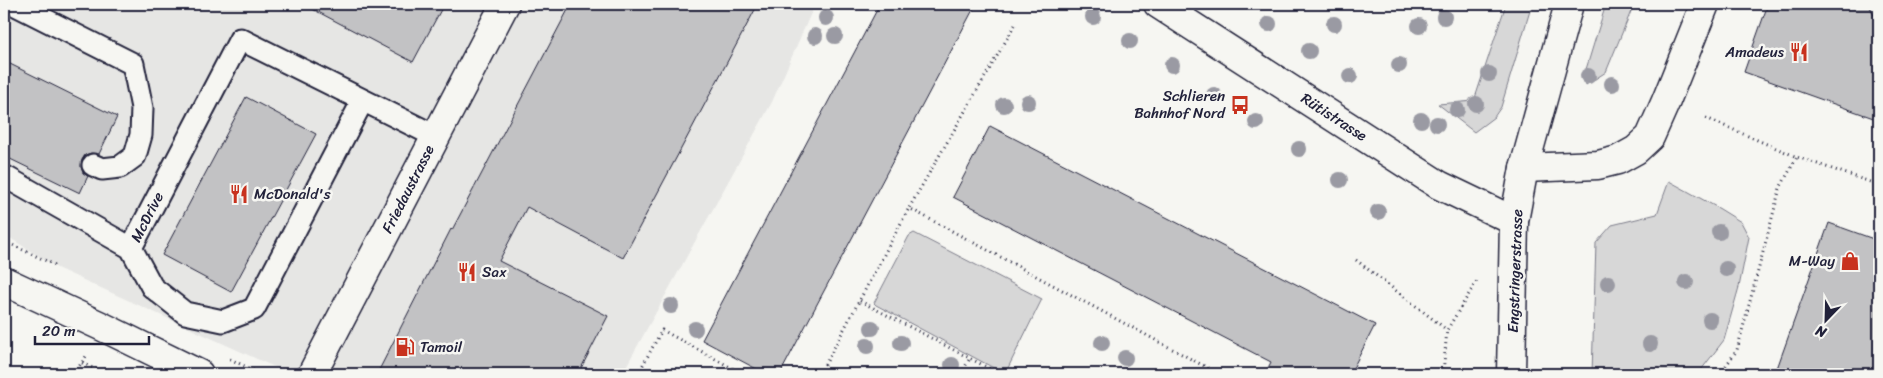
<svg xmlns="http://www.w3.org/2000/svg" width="1883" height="378" font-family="Sriracha,sans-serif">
<rect width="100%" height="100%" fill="#f6f6f2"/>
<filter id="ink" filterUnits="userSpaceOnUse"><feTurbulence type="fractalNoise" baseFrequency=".02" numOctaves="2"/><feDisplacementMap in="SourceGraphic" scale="10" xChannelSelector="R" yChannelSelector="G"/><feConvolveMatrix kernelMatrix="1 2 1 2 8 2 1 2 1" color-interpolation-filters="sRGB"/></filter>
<g filter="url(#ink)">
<path fill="#e6e6e4" d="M 4,4 L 815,4 L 772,102 L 622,374 L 290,374 L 57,268 L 4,234 Z"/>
<path fill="#d7d7d7" stroke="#7c7c89" d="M 1506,4 L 1532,4 L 1501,107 L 1494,117 L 1474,132 L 1438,104 L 1474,101 Z
M 1606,4 L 1634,4 L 1606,72 L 1586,85 L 1584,76 Z
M 1669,181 L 1720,209 L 1741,222 L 1749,237 L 1739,287 L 1724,340 L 1698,374 L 1592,374 L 1596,243 L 1612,225 L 1657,214 Z
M 914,233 L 1042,299 L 1005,374 L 876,305 L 874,303 L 909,236 Z"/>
<path fill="#c2c2c4" stroke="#22223b" d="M 303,4 L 444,4 L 413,62 Z
M 571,4 L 758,4 L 623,258 L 527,207 L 499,261 L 608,316 L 578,374 L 377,374 L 451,229 L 452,230 Z
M 880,4 L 976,4 L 780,374 L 766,374 L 702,340 Z
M 1768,4 L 1869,4 L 1879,27 L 1879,120 L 1744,72 Z
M 4,61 L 117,117 L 99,154 L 91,153 L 85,155 L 82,160 L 81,167 L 83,173 L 88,176 L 80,193 L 4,156 Z
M 246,97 L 316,134 L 231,292 L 162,255 Z
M 990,126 L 1375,325 L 1350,374 L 1265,374 L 1271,362 L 953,197 Z
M 1829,223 L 1879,241 L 1879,374 L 1775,374 Z"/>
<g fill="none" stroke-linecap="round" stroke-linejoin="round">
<g stroke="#22223b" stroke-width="25">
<path id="service" d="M 14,4 L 133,64 L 142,108 L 141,135 L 135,156 L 120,167 L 102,169 L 93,165
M 363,100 L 254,309 L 223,321 L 185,313 L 152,287 L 131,248 L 240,39 L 435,136
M 4,176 L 131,248"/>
</g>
<g stroke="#22223b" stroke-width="31">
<path id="minor" d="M 1158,4 L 1439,185 L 1514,221
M 1524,168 L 1598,165 L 1618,160 L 1636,150 L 1650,137 L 1666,101 L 1705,4
M 312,374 L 505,4"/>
</g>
<g stroke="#22223b" stroke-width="31">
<path id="secondary" d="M 1511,374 L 1514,221 L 1524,168 L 1569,4"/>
</g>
<g stroke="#22223b" stroke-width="31">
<path id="primary" d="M 4,281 L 103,327 L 199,374"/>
</g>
<path stroke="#22223b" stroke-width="3" stroke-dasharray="1 4" stroke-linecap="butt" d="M 1015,25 L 909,208 L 1219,374
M 1706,118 L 1797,157 L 1879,185
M 4,241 L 55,265
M 1356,260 L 1447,330
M 860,301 L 1000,374
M 230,359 L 261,374
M 82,363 L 106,374
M 74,374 L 87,355
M 638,374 L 662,330 L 743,374
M 820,374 L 909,208
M 961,374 L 970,358
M 1443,374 L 1447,330 L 1478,279
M 1720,374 L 1737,350 L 1780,188 L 1797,157"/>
<use href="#service" stroke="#f6f6f2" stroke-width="21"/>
<use href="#minor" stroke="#f6f6f2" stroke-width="28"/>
<use href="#secondary" stroke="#f6f6f2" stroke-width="28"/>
<use href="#primary" stroke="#f6f6f2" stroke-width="28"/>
</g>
<g fill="#9a9aa3">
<circle cx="1093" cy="17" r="8"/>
<circle cx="1444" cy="17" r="8"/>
<circle cx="826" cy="18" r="8"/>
<circle cx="1269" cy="24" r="8"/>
<circle cx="1334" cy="24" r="8"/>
<circle cx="1419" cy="26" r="8"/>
<circle cx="815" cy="36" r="8"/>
<circle cx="835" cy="36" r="8"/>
<circle cx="1130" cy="41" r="8"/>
<circle cx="1309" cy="51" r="8"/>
<circle cx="1172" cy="65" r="8"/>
<circle cx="1399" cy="65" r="8"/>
<circle cx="1489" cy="74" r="8"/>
<circle cx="1350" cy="76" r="8"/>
<circle cx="1588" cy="76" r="8"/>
<circle cx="1612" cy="84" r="8"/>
<circle cx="1214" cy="95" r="8"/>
<circle cx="1028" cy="102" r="8"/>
<circle cx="1476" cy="104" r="8"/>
<circle cx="1004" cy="105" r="8"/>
<circle cx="1457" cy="110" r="8"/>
<circle cx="1421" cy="120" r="8"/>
<circle cx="1256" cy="122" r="8"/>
<circle cx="1437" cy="124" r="8"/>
<circle cx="1299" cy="149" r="8"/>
<circle cx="1340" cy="180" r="8"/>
<circle cx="1378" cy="212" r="8"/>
<circle cx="1719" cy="232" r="8"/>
<circle cx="1726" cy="269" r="8"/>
<circle cx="1686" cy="282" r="8"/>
<circle cx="1608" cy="283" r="8"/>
<circle cx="671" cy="306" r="8"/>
<circle cx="1710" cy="320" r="8"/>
<circle cx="872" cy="328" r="8"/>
<circle cx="695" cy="329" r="8"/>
<circle cx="901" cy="343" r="8"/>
<circle cx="1102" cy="343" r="8"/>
<circle cx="1650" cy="344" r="8"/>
<circle cx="867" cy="346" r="8"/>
<circle cx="1125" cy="358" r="8"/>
<circle cx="952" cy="365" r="8"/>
</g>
</g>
<defs>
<g id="restaurant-bare" transform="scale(1.5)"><path d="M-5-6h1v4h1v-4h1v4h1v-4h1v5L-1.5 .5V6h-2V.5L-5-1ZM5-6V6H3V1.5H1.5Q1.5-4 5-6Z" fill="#c8321e" stroke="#f6f6f2" stroke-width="2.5" paint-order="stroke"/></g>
<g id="bus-bare" transform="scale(1.5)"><path d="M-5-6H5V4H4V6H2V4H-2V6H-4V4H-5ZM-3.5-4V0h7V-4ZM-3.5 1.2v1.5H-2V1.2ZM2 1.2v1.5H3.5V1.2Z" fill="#c8321e" stroke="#f6f6f2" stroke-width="2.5" paint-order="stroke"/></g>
<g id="shop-bare" transform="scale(1.5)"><path d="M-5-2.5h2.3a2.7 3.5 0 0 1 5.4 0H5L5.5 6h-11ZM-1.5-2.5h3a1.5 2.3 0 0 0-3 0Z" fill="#c8321e" stroke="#f6f6f2" stroke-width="2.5" paint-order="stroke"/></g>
<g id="fuel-bare" transform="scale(1.5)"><path d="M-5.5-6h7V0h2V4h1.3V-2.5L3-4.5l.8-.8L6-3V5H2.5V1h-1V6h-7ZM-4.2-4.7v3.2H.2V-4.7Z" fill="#c8321e" stroke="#f6f6f2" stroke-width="2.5" paint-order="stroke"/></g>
</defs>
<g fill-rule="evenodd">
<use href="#restaurant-bare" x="1799" y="52"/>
<use href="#bus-bare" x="1240" y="105"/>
<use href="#restaurant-bare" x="239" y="194"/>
<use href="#shop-bare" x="1850" y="261"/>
<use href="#restaurant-bare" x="467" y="272"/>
<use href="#fuel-bare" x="405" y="347"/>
</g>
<g text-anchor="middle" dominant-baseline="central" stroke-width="5" stroke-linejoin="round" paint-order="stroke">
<g font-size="15" fill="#22223b" stroke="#f6f6f2" text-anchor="end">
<text x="1784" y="52">Amadeus</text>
<text x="1225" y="96">Schlieren<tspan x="1225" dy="17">Bahnhof Nord</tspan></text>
<text x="254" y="194" text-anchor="start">McDonald's</text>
<text x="1835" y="261">M-Way</text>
<text x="482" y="272" text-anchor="start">Sax</text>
<text x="420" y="347" text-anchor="start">Tamoil</text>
</g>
<g font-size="15" fill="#22223b" stroke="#f6f6f2">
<text transform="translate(1334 117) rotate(33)">Rütistrasse</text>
<text transform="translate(408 189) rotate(-63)">Friedaustrasse</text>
<text transform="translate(147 217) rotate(-63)">McDrive</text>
<text transform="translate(1515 271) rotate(-88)">Engstringerstrasse</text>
</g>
</g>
<rect width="1883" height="378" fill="none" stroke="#f6f6f2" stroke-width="20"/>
<rect x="10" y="10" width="1863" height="358" fill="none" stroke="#22223b" stroke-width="2" filter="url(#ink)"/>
<g transform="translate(1826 320) rotate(203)" stroke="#f6f6f2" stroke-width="4" paint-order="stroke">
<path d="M0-4L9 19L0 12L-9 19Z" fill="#22223b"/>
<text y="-8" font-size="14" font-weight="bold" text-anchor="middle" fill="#22223b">N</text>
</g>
<path d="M35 336v8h114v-8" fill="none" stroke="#22223b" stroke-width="2.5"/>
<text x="42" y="336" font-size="15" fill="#22223b" stroke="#f6f6f2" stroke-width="4" paint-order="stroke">20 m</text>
</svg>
